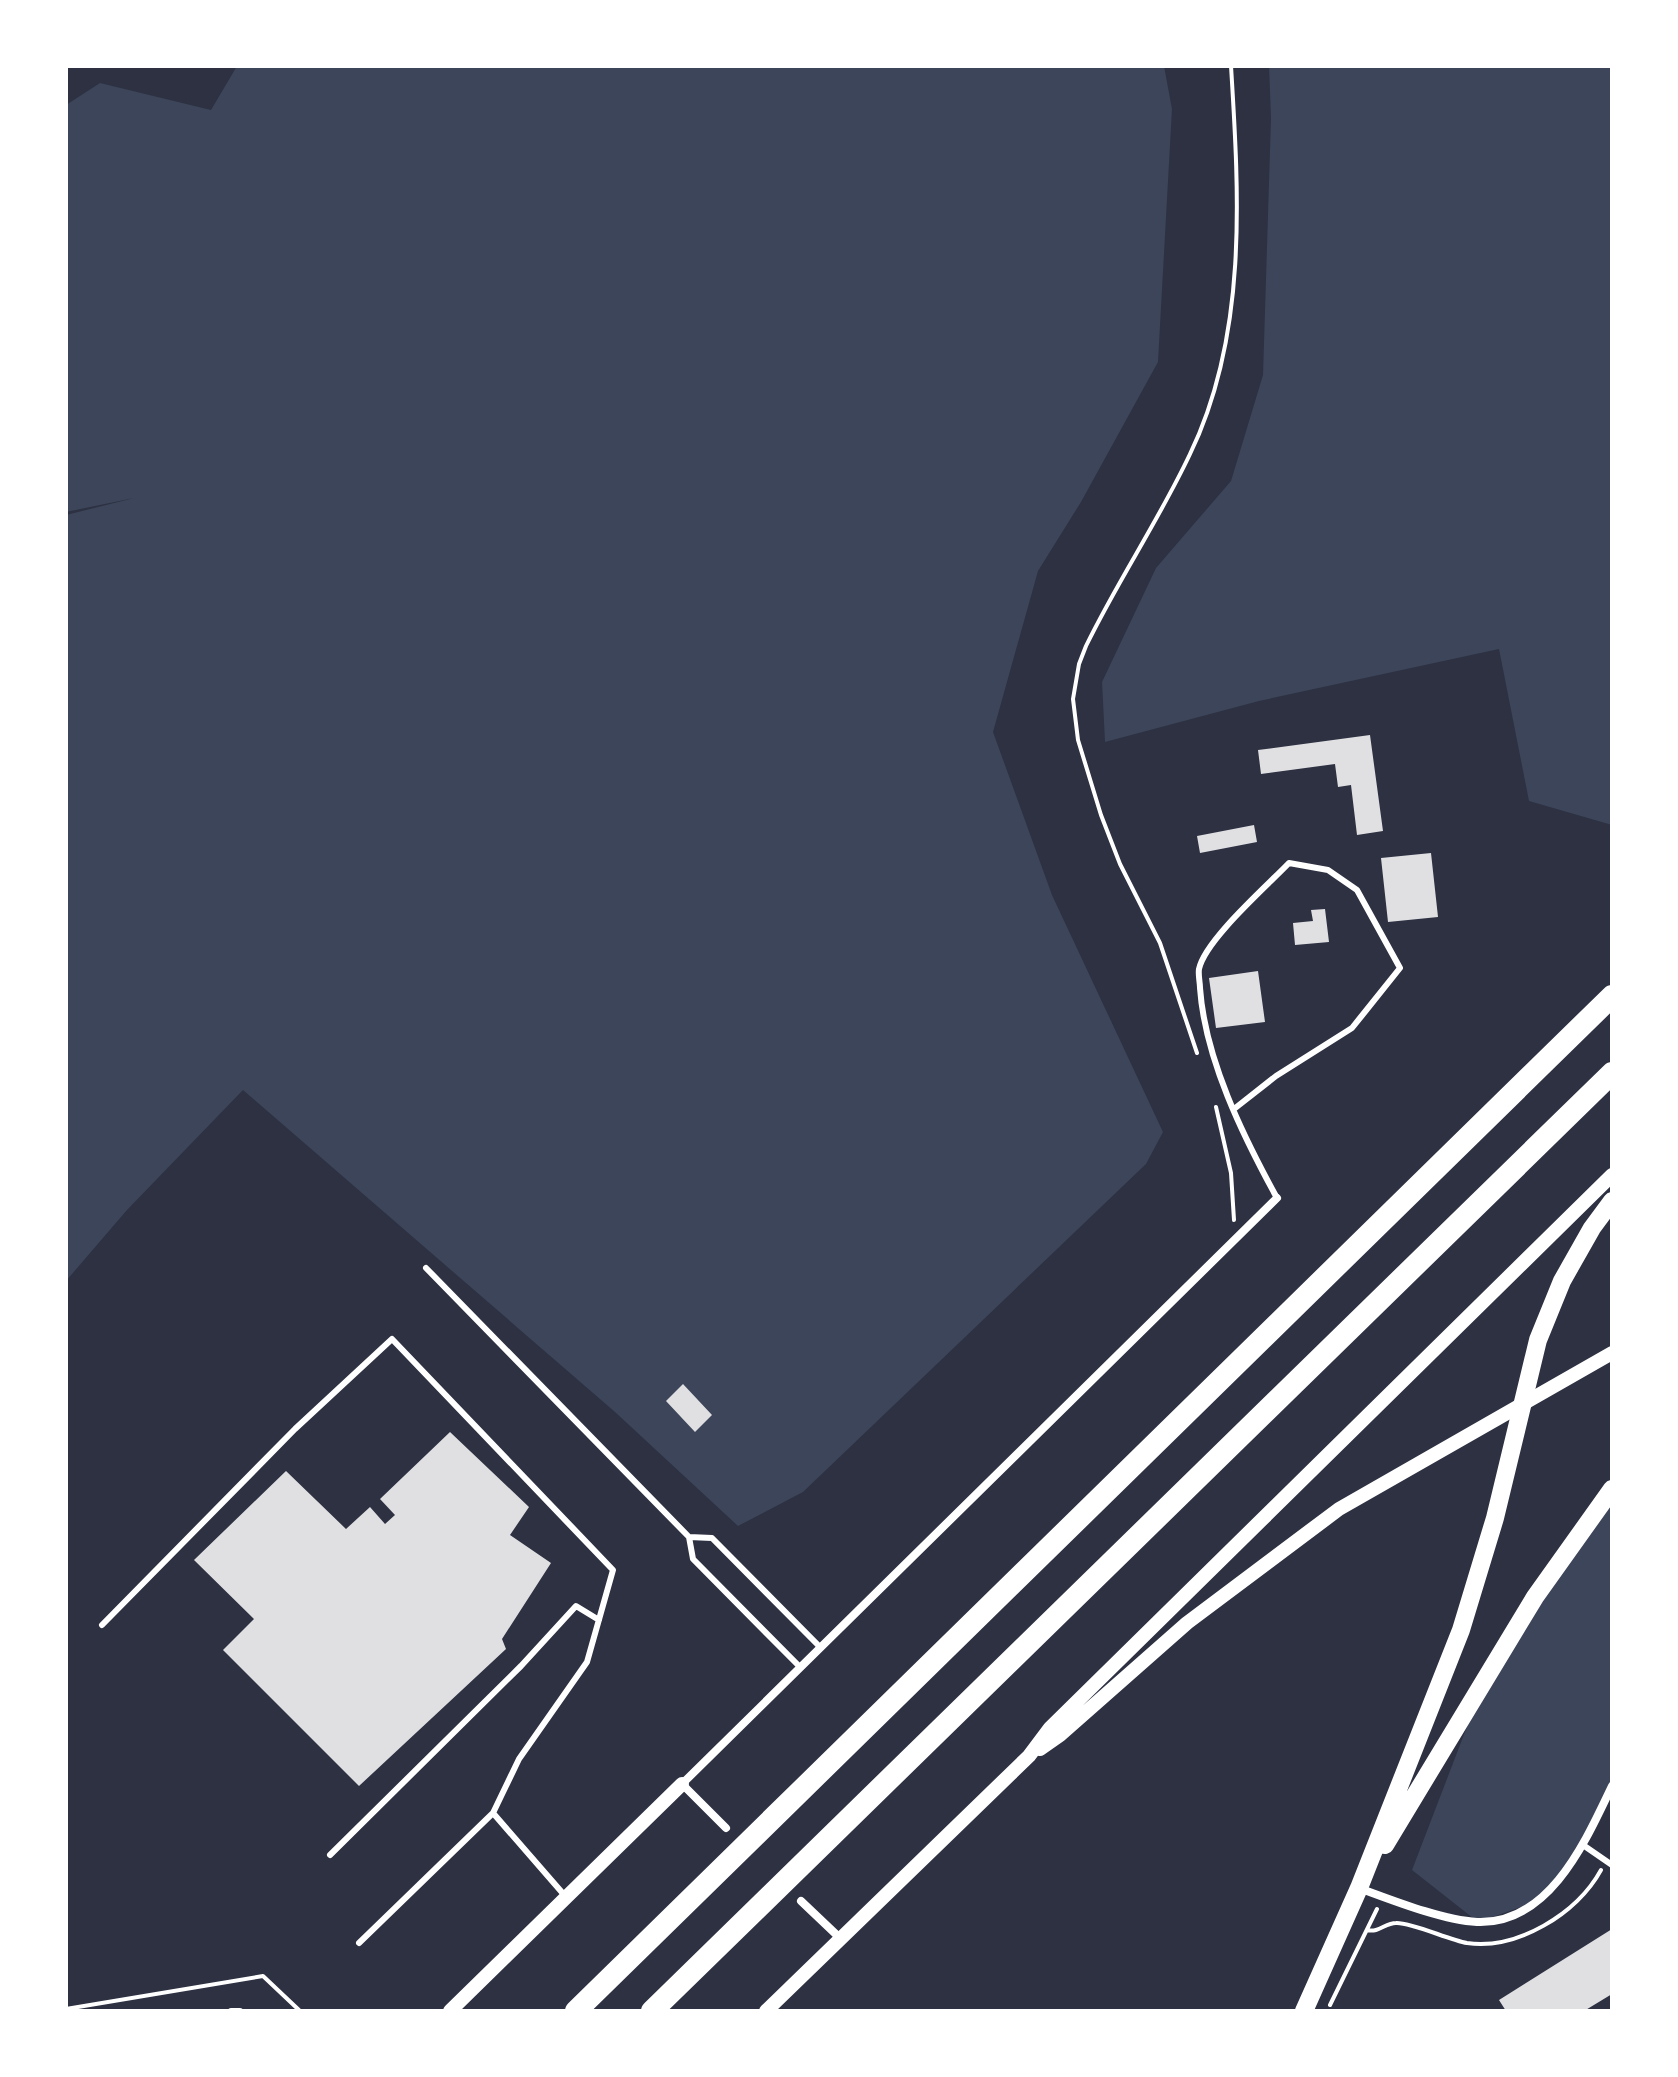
<svg xmlns="http://www.w3.org/2000/svg" width="1678" height="2077" font-family="Cabin,sans-serif">
<rect width="100%" height="100%" fill="#2d3142"/>
<path fill="#3c4559" d="M 237,66 L 1164,66 L 1172,109 L 1158,362 L 1081,502 L 1038,571 L 993,732 L 1052,895 L 1163,1132 L 1146,1164 L 803,1492 L 738,1526 L 615,1412 L 243,1090 L 127,1210 L 66,1281 L 66,515 L 134,498 L 66,512 L 66,105 L 100,83 L 211,110 Z
M 1269,66 L 1612,66 L 1612,825 L 1529,801 L 1499,649 L 1259,701 L 1105,742 L 1102,682 L 1156,568 L 1231,481 L 1263,375 L 1271,118 Z
M 1612,1489 L 1612,1786 L 1588,1836 L 1538,1901 L 1478,1922 L 1412,1870 L 1483,1685 Z"/>
<path fill="#e0e0e3" d="M 1370,735 L 1383,831 L 1357,835 L 1351,785 L 1338,787 L 1335,764 L 1261,774 L 1258,750 Z
M 1254,825 L 1257,842 L 1200,853 L 1197,836 Z
M 1431,853 L 1438,917 L 1388,922 L 1381,858 Z
M 1325,909 L 1329,942 L 1295,945 L 1293,923 L 1313,921 L 1311,910 Z
M 1258,971 L 1265,1022 L 1216,1028 L 1209,978 Z
M 683,1384 L 712,1415 L 695,1432 L 666,1401 Z
M 450,1432 L 529,1507 L 510,1535 L 551,1563 L 502,1639 L 506,1649 L 359,1786 L 223,1650 L 254,1619 L 194,1560 L 286,1471 L 346,1529 L 370,1507 L 385,1524 L 395,1515 L 380,1499 Z
M 1612,1929 L 1612,1994 L 1584,2011 L 1506,2011 L 1499,2000 Z"/>
<g fill="none" stroke-linecap="round" stroke-linejoin="round">
<path stroke="#fff" stroke-width="4" d="M 1197,1053 L 1160,943 L 1120,864 L 1101,815 L 1078,740 L 1073,699 L 1079,664 L 1086,646 C 1118,580 1159,520 1190,454 C 1248,334 1239,195 1231,66
M 1216,1107 L 1231,1173 L 1234,1220
M 1367,1930 C 1379,1933 1385,1923 1396,1923 C 1411,1922 1449,1940 1467,1943 C 1517,1950 1577,1914 1601,1870
M 1330,2005 L 1377,1909
M 66,2009 L 263,1976 L 300,2011"/>
<path stroke="#fff" stroke-width="6" d="M 1234,1109 L 1276,1076 L 1352,1028 L 1400,968 L 1357,890 L 1328,870 L 1289,863 C 1267,886 1205,940 1199,969 C 1198,975 1200,982 1200,988 C 1205,1059 1243,1136 1277,1198
M 426,1268 L 689,1537 L 693,1559 L 800,1667
M 689,1537 L 712,1538 L 820,1647
M 102,1625 L 295,1429 L 392,1339 L 613,1570 L 587,1662 L 519,1759 L 493,1813
M 1583,1845 L 1612,1865
M 330,1855 L 521,1666 L 576,1606 L 599,1620
M 359,1943 L 493,1813 L 566,1897
M 231,2011 L 240,2011"/>
<path stroke="#fff" stroke-width="8" d="M 726,1828 L 682,1784 L 1277,1198
M 1359,1888 C 1392,1900 1442,1920 1477,1922 C 1550,1925 1586,1840 1612,1786
M 801,1901 L 841,1939"/>
<path stroke="#fff" stroke-width="14" d="M 1040,1749 L 1060,1735 L 1187,1623 L 1339,1509 L 1612,1353
M 450,2011 L 682,1784
M 766,2011 L 1029,1756 L 1050,1728 L 1612,1175"/>
<path stroke="#fff" stroke-width="18" d="M 1385,1845 L 1535,1597 L 1612,1489
M 1304,2011 L 1359,1888 L 1461,1630 L 1495,1518 L 1538,1340 L 1562,1281 L 1592,1228 L 1612,1201"/>
<path stroke="#fff" stroke-width="22" d="M 576,2011 L 1612,996
M 652,2011 L 1612,1073"/>
</g>
<rect width="1678" height="2077" fill="none" stroke="#ffffff" stroke-width="136"/>
</svg>
